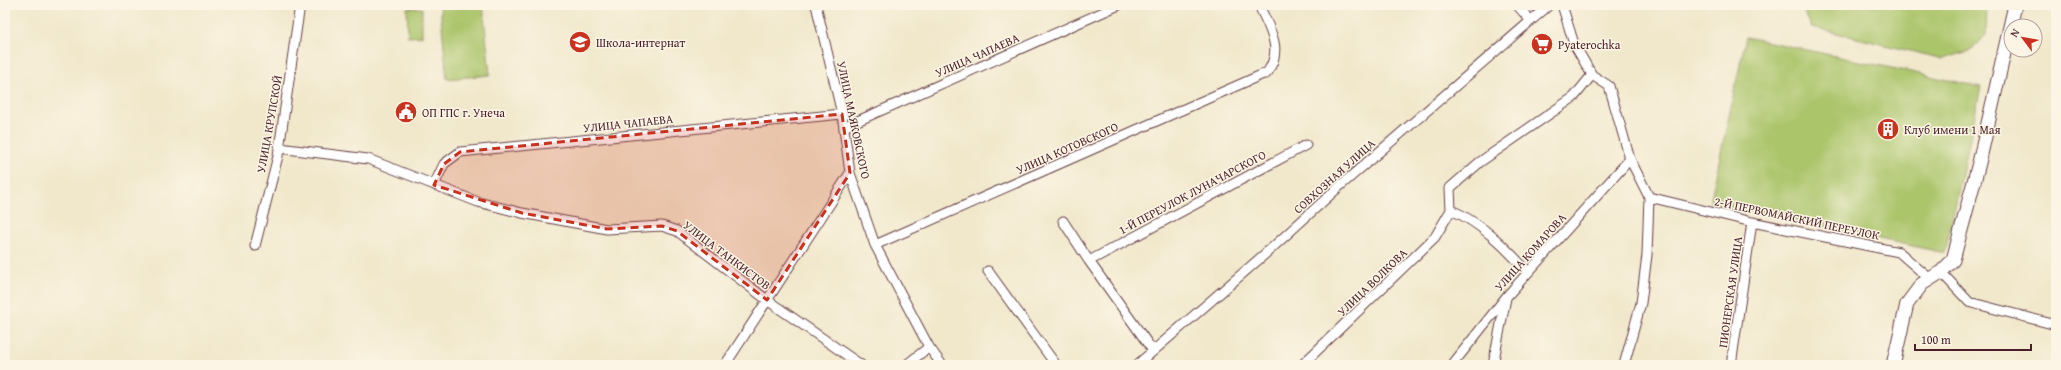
<svg xmlns="http://www.w3.org/2000/svg" width="2061" height="370" font-family="'Gentium Book Plus',serif">
<rect width="100%" height="100%" fill="#fcf5e5"/>
<filter id="ink" filterUnits="userSpaceOnUse"><feTurbulence type="fractalNoise" baseFrequency=".025" numOctaves="2"/><feDisplacementMap in="SourceGraphic" scale="8" xChannelSelector="R" yChannelSelector="G"/><feConvolveMatrix kernelMatrix="1 2 1 2 8 2 1 2 1" color-interpolation-filters="sRGB"/></filter>
<filter id="wash" filterUnits="userSpaceOnUse"><feTurbulence type="fractalNoise" baseFrequency=".012" numOctaves="4" result="noise"/><feDisplacementMap in="SourceGraphic" scale="16" xChannelSelector="R" yChannelSelector="G"/><feGaussianBlur stdDeviation="0.9" result="paint"/><feColorMatrix in="noise" values="0 0 0 0 0 0 0 0 0 0 0 0 0 0 0 0 0 1.4 0 .05"/><feComposite in="paint" operator="in"/></filter>
<g filter="url(#wash)">
<rect width="100%" height="100%" fill="#f1e8cc"/>
<path fill="#abc56b" stroke="#7a724b" d="M 440,5 L 483,5 L 490,75 L 447,79 Z
M 1800,5 L 1987,5 L 1986,35 L 1972,50 L 1943,59 L 1812,27 Z
M 407,8 L 422,8 L 422,36 L 408,37 Z
M 1746,37 L 1981,87 L 1945,253 L 1710,203 Z"/>
</g>
<g filter="url(#ink)">
<g fill="none" stroke-linecap="round" stroke-linejoin="round">
<g stroke="#633d43" stroke-width="11">
<path id="street" d="M 816,5 L 842,114 L 850,173 L 875,245 L 929,347 L 942,365
M 1259,5 C 1269,29 1285,49 1266,74
M 1517,5 L 1531,21
M 1562,5 L 1574,44 L 1592,75 L 1609,86 L 1630,159 L 1649,197 L 1647,255 L 1641,303 L 1624,365
M 844,127 L 1119,5
M 279,148 L 368,159 L 478,202 L 522,213 L 607,229 L 662,226 L 677,231 L 767,300 L 861,365
M 434,185 L 444,164 L 460,152 L 842,114
M 1649,197 L 1752,222 L 1899,252 L 1930,279
M 1451,210 L 1450,188 L 1480,162 L 1574,97 L 1592,75
M 1451,210 C 1482,223 1506,248 1528,272
M 1063,221 L 1089,261
M 875,245 L 1268,72
M 255,246 L 278,156 L 300,5
M 988,271 L 1056,365
M 1941,272 L 1969,302 L 2056,325
M 1153,351 L 1089,261 L 1306,145
M 725,365 L 850,173
M 906,365 L 929,347
M 1137,365 L 1273,247 L 1341,185 L 1549,5
M 1302,365 L 1435,237 L 1451,210
M 1452,365 L 1507,296 L 1630,159
M 1493,365 L 1506,298
M 1731,365 L 1752,222"/>
</g>
<g stroke="#633d43" stroke-width="15">
<path id="secondary" d="M 1893,365 L 1907,304 L 1922,284 L 1941,272 L 1953,260 L 1979,163 L 2015,5"/>
</g>
<use href="#street" stroke="#fff" stroke-width="9"/>
<use href="#secondary" stroke="#fff" stroke-width="13"/>
</g>
</g>
<path fill="#c8321e" fill-opacity="0.2" stroke="#c8321e" stroke-width="3" stroke-dasharray="8 5" stroke-linejoin="round" d="M 842,114 L 850,173 L 767,300 L 677,231 L 662,226 L 607,229 L 522,213 L 434,185 L 444,164 L 460,152 Z"/>
<defs>
<g id="school-disc" transform="scale(1.15)"><circle r="9.5" fill="#c8321e" stroke="#fcf5e5"/><path d="M0-5L7-2L0 1L-7-2ZM-4 1L0 2.5L4 1V4Q0 6-4 4Z" fill="#fff"/></g>
<g id="supermarket-disc" transform="scale(1.15)"><circle r="9.5" fill="#c8321e" stroke="#fcf5e5"/><path d="M-6-5.5h2.5l.6 2H6L4.5 2H-2.5L-4.4-4H-6ZM-1.5 3.2a1.3 1.3 0 1 0 .1 0ZM3 3.2a1.3 1.3 0 1 0 .1 0Z" fill="#fff"/></g>
<g id="civic-disc" transform="scale(1.15)"><circle r="9.5" fill="#c8321e" stroke="#fcf5e5"/><path d="M-.6-6.5H3V-4.5H.6V-3L4-1V1h2V6H-6V1h2V-1L-.6-3ZM-1.2 2.5V6h2.4V2.5Z" fill="#fff"/></g>
<g id="building-disc" transform="scale(1.15)"><circle r="9.5" fill="#c8321e" stroke="#fcf5e5"/><path d="M-4-6H4V6H1V3H-1V6H-4ZM-2.5-4.3h1.7v1.8h-1.7ZM.8-4.3h1.7v1.8H.8ZM-2.5-1h1.7V.8h-1.7ZM.8-1h1.7V.8H.8Z" fill="#fff"/></g>
</defs>
<g fill-rule="evenodd">
<use href="#school-disc" x="580" y="42"/>
<use href="#supermarket-disc" x="1542" y="44"/>
<use href="#civic-disc" x="406" y="112"/>
<use href="#building-disc" x="1888" y="129"/>
</g>
<g text-anchor="middle" dominant-baseline="central" stroke-width="3" stroke-linejoin="round" paint-order="stroke">
<g font-size="12" fill="#4a1f2b" stroke="#fcf5e5" text-anchor="start">
<text x="596" y="42">Школа-интернат</text>
<text x="1558" y="44">Pyaterochka</text>
<text x="422" y="112">ОП ГПС г. Унеча</text>
<text x="1904" y="129">Клуб имени 1 Мая</text>
</g>
<g font-size="12" fill="#4a1f2b" stroke="#fcf5e5">
<text transform="translate(977 55) rotate(-24)">УЛИЦА ЧАПАЕВА</text>
<text transform="translate(854 120) rotate(78)">УЛИЦА МАЯКОВСКОГО</text>
<text transform="translate(628 123) rotate(-6)">УЛИЦА ЧАПАЕВА</text>
<text transform="translate(269 124) rotate(-80)">УЛИЦА КРУПСКОЙ</text>
<text transform="translate(1067 148) rotate(-24)">УЛИЦА КОТОВСКОГО</text>
<text transform="translate(1334 176) rotate(-42)">СОВХОЗНАЯ УЛИЦА</text>
<text transform="translate(1192 192) rotate(-28)">1-Й ПЕРЕУЛОК ЛУНАЧАРСКОГО</text>
<text transform="translate(1797 218) rotate(12)">2-Й ПЕРВОМАЙСКИЙ ПЕРЕУЛОК</text>
<text transform="translate(1530 252) rotate(-48)">УЛИЦА КОМАРОВА</text>
<text transform="translate(727 255) rotate(37)">УЛИЦА ТАНКИСТОВ</text>
<text transform="translate(1372 282) rotate(-44)">УЛИЦА ВОЛКОВА</text>
<text transform="translate(1730 292) rotate(-82)">ПИОНЕРСКАЯ УЛИЦА</text>
</g>
</g>
<rect width="2061" height="370" fill="none" stroke="#fcf5e5" stroke-width="20"/>
<g transform="translate(2023 38) rotate(302)"><circle r="19" fill="#fcf5e5" stroke="#b59f9b"/>
<path d="M0-3L7 15L0 10L-7 15Z" fill="#c8321e"/>
<text y="-6" font-size="11" font-weight="bold" text-anchor="middle" fill="#4a1f2b">N</text>
</g>
<path d="M1915 344v6h116v-6" fill="none" stroke="#4a1f2b" stroke-width="2"/>
<text x="1921" y="344" font-size="12" fill="#4a1f2b" stroke="#fcf5e5" stroke-width="3" paint-order="stroke">100 m</text>
</svg>
